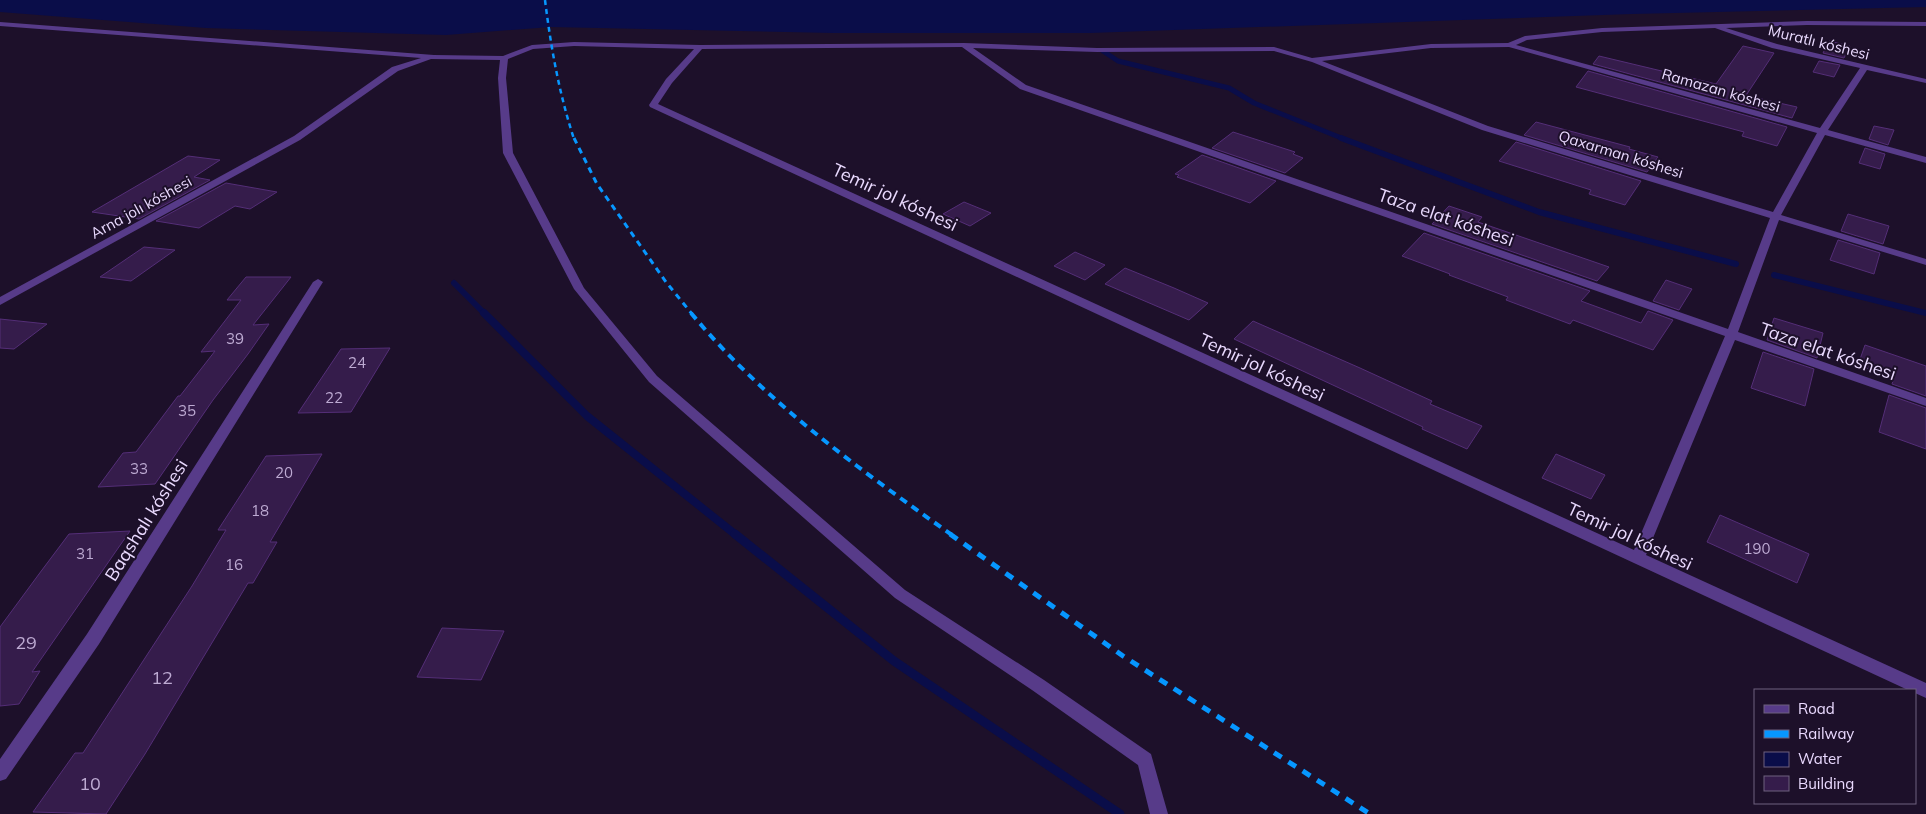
<svg xmlns="http://www.w3.org/2000/svg" width="1926" height="814" font-family="Mulish,sans-serif">
<rect width="100%" height="100%" fill="#1d102a"/>
<path fill="#0a0d49" d="M 0,0 L 1926,0 L 1926,7 L 1632,14 L 1090,33 L 833,33 L 551,27 L 446,35 L 206,28 L 0,12 Z"/>
<g fill="none" stroke-linecap="round" stroke-linejoin="round">
<path stroke="#0a0d49" stroke-width="5" d="M 1103,51 L 1118,61 L 1229,88 L 1254,103 L 1344,139"/>
<path stroke="#0a0d49" stroke-width="6" d="M 1341,138 L 1539,212 L 1736,264
M 1774,275 L 1926,313
M 454,283 L 485,314"/>
<path stroke="#0a0d49" stroke-width="8" d="M 484,313 L 587,416 L 736,535"/>
<path stroke="#0a0d49" stroke-width="9" d="M 735,534 L 894,661 L 1120,814"/>
</g>
<path fill="#351c4b" stroke="#542e77" d="M 1829,41 L 1850,46 L 1844,58 L 1823,53 Z
M 1743,46 L 1774,53 L 1747,94 L 1748,96 L 1797,107 L 1792,118 L 1593,64 L 1599,56 L 1716,84 Z
M 1819,61 L 1840,65 L 1834,77 L 1813,72 Z
M 1588,71 L 1787,127 L 1777,146 L 1742,136 L 1744,132 L 1576,87 Z
M 1536,122 L 1630,147 L 1629,149 L 1658,157 L 1647,172 L 1524,135 Z
M 1874,126 L 1894,130 L 1888,145 L 1869,139 Z
M 1233,132 L 1295,152 L 1293,154 L 1303,158 L 1285,173 L 1212,148 Z
M 1516,142 L 1641,181 L 1625,205 L 1589,194 L 1591,190 L 1499,161 Z
M 1865,148 L 1885,154 L 1880,169 L 1859,163 Z
M 1202,155 L 1276,181 L 1250,203 L 1177,177 L 1179,175 L 1175,174 Z
M 188,156 L 220,160 L 194,177 L 210,180 L 139,219 L 92,212 Z
M 226,183 L 277,192 L 250,209 L 235,206 L 199,228 L 156,221 Z
M 964,202 L 991,213 L 970,226 L 943,214 Z
M 1449,206 L 1482,217 L 1478,222 L 1609,267 L 1597,281 L 1432,224 Z
M 1848,214 L 1889,226 L 1883,244 L 1841,231 Z
M 1424,233 L 1590,291 L 1581,301 L 1641,323 L 1648,311 L 1673,320 L 1653,350 L 1573,320 L 1570,324 L 1506,300 L 1508,297 L 1449,275 L 1450,274 L 1402,256 Z
M 1838,240 L 1880,253 L 1874,274 L 1830,260 Z
M 144,247 L 175,250 L 131,281 L 100,277 Z
M 1075,252 L 1105,265 L 1085,280 L 1054,266 Z
M 1125,268 L 1174,288 L 1208,303 L 1189,320 L 1105,284 Z
M 246,277 L 291,277 L 253,325 L 269,324 L 248,354 L 213,400 L 155,484 L 98,487 L 123,453 L 136,452 L 178,396 L 180,396 L 215,351 L 201,352 L 241,300 L 227,300 Z
M 1666,280 L 1692,289 L 1679,310 L 1653,301 Z
M 1774,318 L 1823,333 L 1817,358 L 1767,340 Z
M 0,319 L 47,324 L 14,349 L 0,348 Z
M 1253,321 L 1360,368 L 1432,401 L 1430,404 L 1482,426 L 1467,449 L 1422,429 L 1423,427 L 1234,339 Z
M 1865,345 L 1926,366 L 1926,396 L 1892,384 L 1894,378 L 1858,365 Z
M 390,348 L 351,412 L 298,413 L 341,349 Z
M 1763,352 L 1814,369 L 1805,406 L 1751,388 Z
M 1889,395 L 1926,408 L 1926,449 L 1879,432 Z
M 322,454 L 270,542 L 277,542 L 253,583 L 248,583 L 145,754 L 106,814 L 33,812 L 75,753 L 83,753 L 192,586 L 226,530 L 218,530 L 266,456 Z
M 1556,454 L 1605,475 L 1591,499 L 1542,478 Z
M 1720,515 L 1809,554 L 1797,583 L 1707,542 Z
M 130,531 L 32,672 L 40,671 L 19,704 L 0,706 L 0,627 L 39,574 L 69,534 Z
M 442,628 L 504,631 L 481,680 L 417,677 Z"/>
<g fill="none" stroke-linecap="round" stroke-linejoin="round">
<path fill="#573b89" fill-rule="evenodd" d="M 1807,21 L 1926,22 L 1926,26 L 1807,25 L 1726,28 L 1777,44 L 1926,79 L 1926,83 L 1867,70 L 1828,130 L 1926,157 L 1926,163 L 1825,135 L 1781,215 L 1926,259 L 1926,265 L 1779,220 L 1738,332 L 1926,398 L 1926,406 L 1735,340 L 1646,555 L 1926,683 L 1926,698 L 1915,693 L 1915,690 L 1908,690 L 650,107 L 649,105 L 666,79 L 694,49 L 574,46 L 533,49 L 508,59 L 506,78 L 513,153 L 584,288 L 657,376 L 905,590 L 1044,680 L 1151,754 L 1168,814 L 1150,814 L 1138,765 L 1032,690 L 895,598 L 649,382 L 574,289 L 503,153 L 498,78 L 500,60 L 431,59 L 398,71 L 300,140 L 0,305 L 0,297 L 294,136 L 392,67 L 421,58 L 0,26 L 0,22 L 434,55 L 503,56 L 532,45 L 574,42 L 700,45 L 964,43 L 1097,48 L 1274,47 L 1312,58 L 1431,44 L 1508,43 L 1525,36 L 1602,28 ZM 1715,28 L 1772,48 L 1860,68 L 1820,128 L 1516,45 L 1527,40 L 1602,32 ZM 962,47 L 1020,89 L 1725,336 L 1634,550 L 658,104 L 672,83 L 702,49 ZM 1509,47 L 1817,133 L 1773,212 L 1488,126 L 1322,61 L 1431,48 ZM 973,48 L 1097,52 L 1274,51 L 1312,62 L 1482,130 L 1770,218 L 1728,329 L 1026,85 Z
M 318,279 L 323,282 L 99,644 L 6,779 L 0,781 L 0,759 L 87,634 L 313,282 Z"/>
<path stroke="#0697ff" stroke-width="2.5" stroke-dasharray="5 4" stroke-linecap="butt" d="M 545,0 C 551,48 559,93 574,139"/>
<path stroke="#0697ff" stroke-width="3" stroke-dasharray="6 5" stroke-linecap="butt" d="M 574,138 L 597,184 L 666,282 L 692,314"/>
<path stroke="#0697ff" stroke-width="4" stroke-dasharray="8 6" stroke-linecap="butt" d="M 691,313 C 764,401 859,469 952,535"/>
<path stroke="#0697ff" stroke-width="5" stroke-dasharray="9 8" stroke-linecap="butt" d="M 950,534 L 1123,656 L 1370,814"/>
</g>
<g text-anchor="middle" dominant-baseline="central" stroke-width="4" stroke-linejoin="round" paint-order="stroke">
<g font-size="15" fill="#eadaff" stroke="#1d102a">
<text transform="translate(1819 42) rotate(14)">Muratlı kóshesi</text>
<text transform="translate(1721 90) rotate(16)">Ramazan kóshesi</text>
<text transform="translate(1621 154) rotate(17)">Qaxarman kóshesi</text>
<text transform="translate(141 207) rotate(-29)">Arna jolı kóshesi</text>
</g>
<g font-size="15" fill="#bdaad2">
<text x="235" y="338">39</text>
<text x="357" y="362">24</text>
<text x="334" y="397">22</text>
<text x="187" y="410">35</text>
<text x="139" y="468">33</text>
<text x="284" y="472">20</text>
<text x="260" y="510">18</text>
<text x="1757" y="548">190</text>
<text x="85" y="553">31</text>
<text x="234" y="564">16</text>
</g>
<g font-size="18" fill="#eadaff" stroke="#1d102a">
<text transform="translate(895 197) rotate(25)">Temir jol kóshesi</text>
<text transform="translate(1446 217) rotate(19)">Taza elat kóshesi</text>
<text transform="translate(1828 351) rotate(19)">Taza elat kóshesi</text>
<text transform="translate(1262 367) rotate(25)">Temir jol kóshesi</text>
<text transform="translate(146 520) rotate(-58)">Baqshalı kóshesi</text>
<text transform="translate(1630 536) rotate(25)">Temir jol kóshesi</text>
</g>
<g font-size="18" fill="#bdaad2">
<text x="26" y="642">29</text>
<text x="162" y="677">12</text>
<text x="90" y="783">10</text>
</g>
</g>
<rect x="1754" y="689" width="162" height="115" fill="#1d102a" stroke="#6f617f"/>
<rect x="1764" y="705" width="25" height="8" fill="#573b89" stroke="#6f617f"/>
<text x="1798" y="714" font-size="15" fill="#eadaff">Road</text>
<rect x="1764" y="730" width="25" height="8" fill="#0697ff" stroke="#6f617f"/>
<text x="1798" y="739" font-size="15" fill="#eadaff">Railway</text>
<rect x="1764" y="752" width="25" height="15" fill="#0a0d49" stroke="#6f617f"/>
<text x="1798" y="764" font-size="15" fill="#eadaff">Water</text>
<rect x="1764" y="776" width="25" height="15" fill="#351c4b" stroke="#6f617f"/>
<text x="1798" y="789" font-size="15" fill="#eadaff">Building</text>
</svg>
